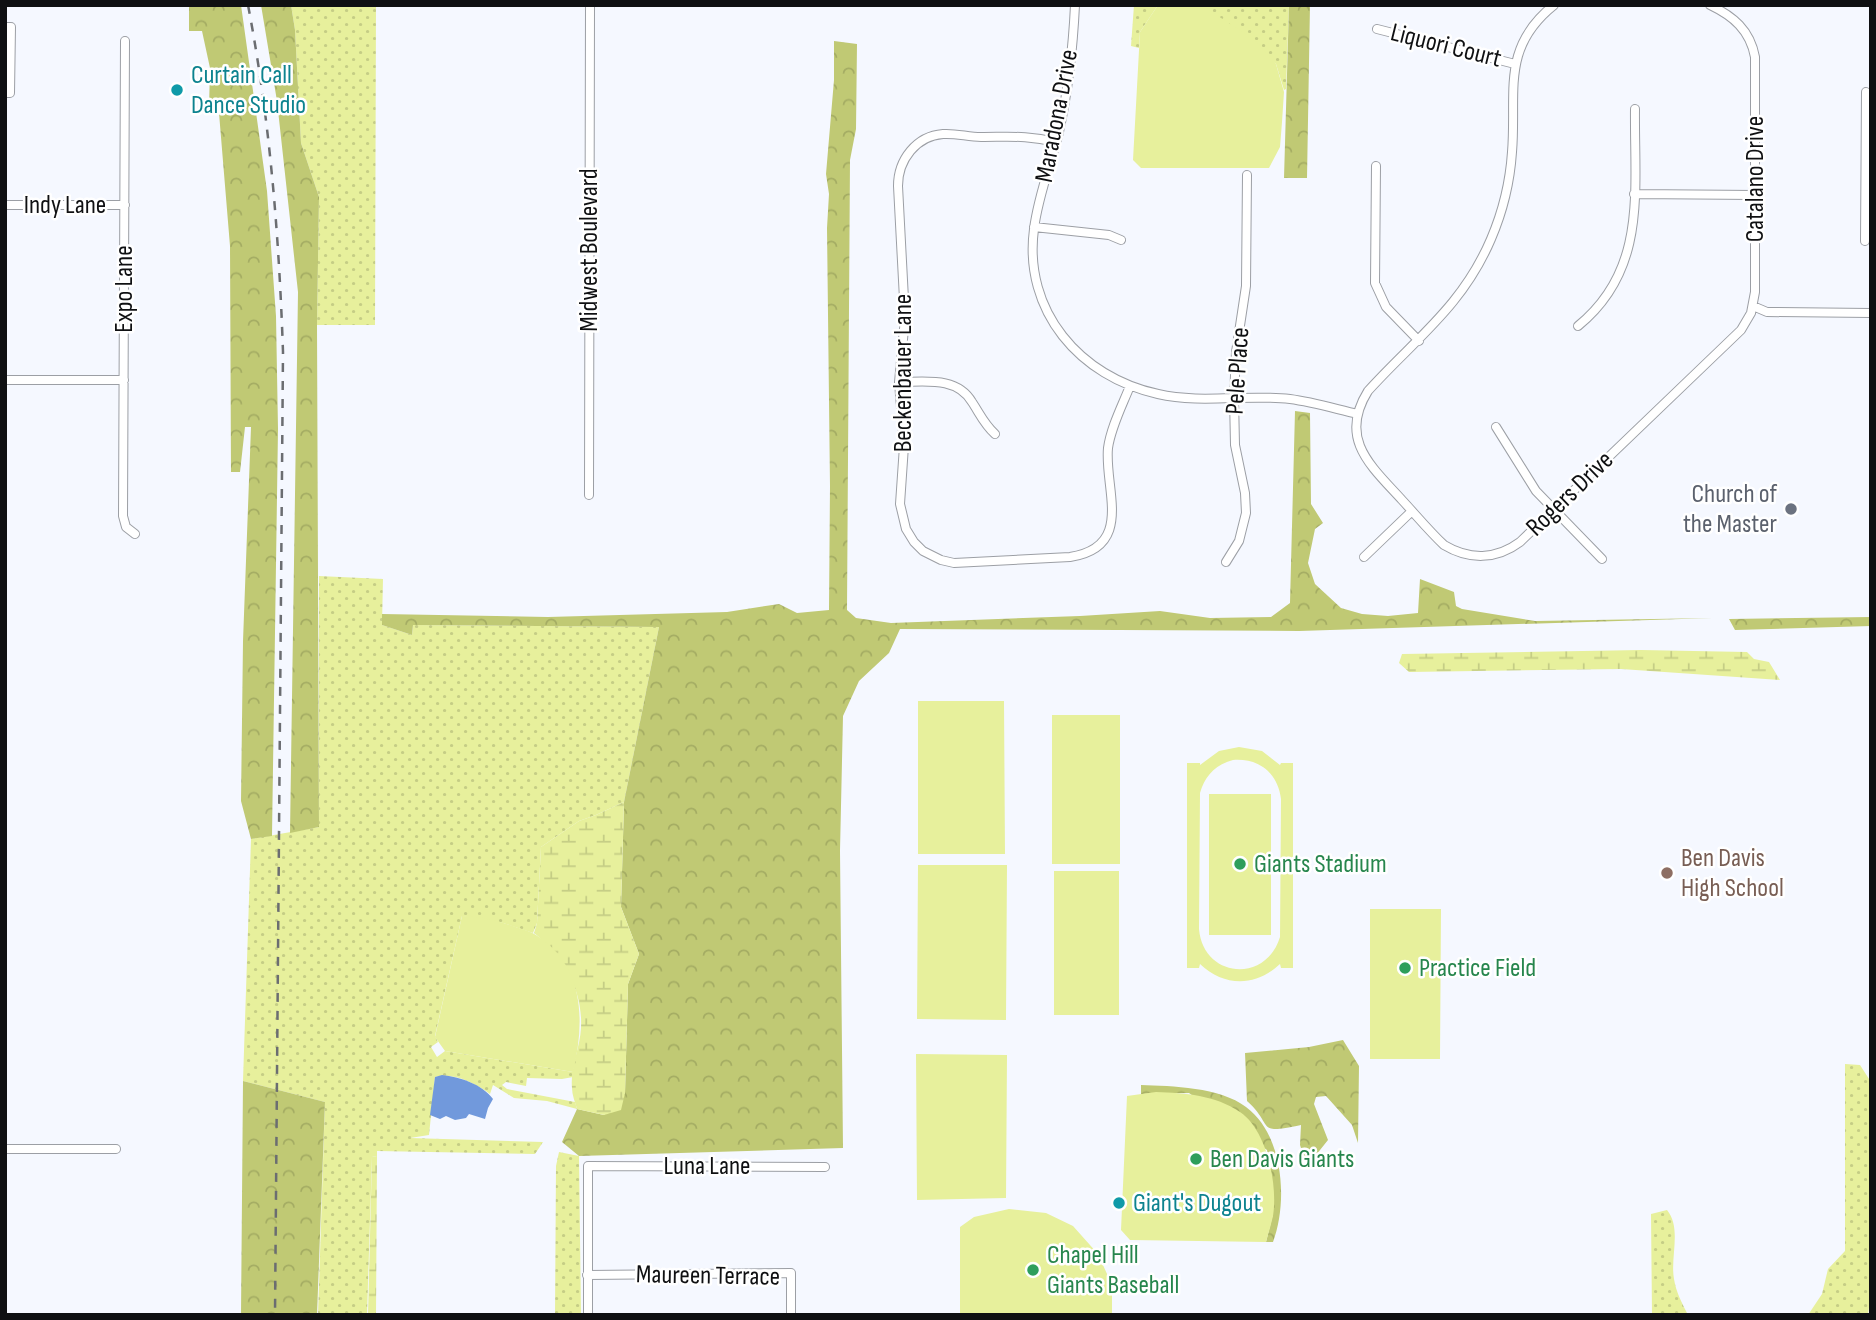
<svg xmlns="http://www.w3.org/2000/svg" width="1876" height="1320" font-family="'Sofia Sans Condensed',sans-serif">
<defs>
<pattern id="grass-dots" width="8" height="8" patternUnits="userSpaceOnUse" patternTransform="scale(1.75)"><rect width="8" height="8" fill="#e7f09c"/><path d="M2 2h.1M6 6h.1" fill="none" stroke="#c5cd85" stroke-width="1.8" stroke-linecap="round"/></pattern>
<pattern id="forest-crowns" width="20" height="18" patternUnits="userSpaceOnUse" patternTransform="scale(1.75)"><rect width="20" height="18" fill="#c0c974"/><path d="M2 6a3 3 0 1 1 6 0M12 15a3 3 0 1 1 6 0" fill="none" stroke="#a4ac63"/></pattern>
<pattern id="wetland-marsh" width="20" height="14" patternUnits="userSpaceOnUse" patternTransform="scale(1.75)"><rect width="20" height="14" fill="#e7f09c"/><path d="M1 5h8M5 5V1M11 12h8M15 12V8" fill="none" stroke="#c5cd85"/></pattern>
</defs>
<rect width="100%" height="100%" fill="#f5f8ff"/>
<path fill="url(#grass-dots)" d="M 291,5 L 376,5 L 375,325 L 317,325 L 319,197 L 301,143 L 295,30 Z
M 1134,5 L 1158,5 L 1140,32 L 1139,48 L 1131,46 Z
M 1199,5 L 1289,5 L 1286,89 L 1284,90 L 1276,64 Z
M 319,576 L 383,579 L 382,625 L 412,635 L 413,625 L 659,627 L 624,802 L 596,815 L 579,821 L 541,847 L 537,923 L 533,933 L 503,923 L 462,916 L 435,1036 L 438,1042 L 431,1047 L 437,1057 L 445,1051 L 573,1072 L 573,1077 L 562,1079 L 527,1078 L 526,1086 L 506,1082 L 502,1085 L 507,1089 L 575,1102 L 577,1109 L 547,1101 L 514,1098 L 493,1085 L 490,1094 C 475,1083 453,1072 435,1077 L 429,1135 L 410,1138 L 543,1142 L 535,1154 L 377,1151 L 377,1156 L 372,1157 L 367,1315 L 318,1315 L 325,1102 L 243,1081 L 251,839 L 319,827 Z
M 1845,1064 L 1860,1065 L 1871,1082 L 1871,1291 L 1868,1315 L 1808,1315 L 1822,1294 L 1828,1269 L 1845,1251 Z
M 559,1152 L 579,1156 L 581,1315 L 555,1315 L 556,1166 Z
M 1667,1210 C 1682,1228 1670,1257 1674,1279 C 1676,1292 1682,1303 1688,1315 L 1652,1315 L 1651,1214 Z"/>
<path fill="url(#forest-crowns)" d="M 189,5 L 241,5 L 267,191 L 276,316 L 278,429 L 272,836 L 251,839 L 241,801 L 243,641 L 251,427 L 245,427 L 240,472 L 231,472 L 230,246 L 219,113 L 209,108 L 210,68 L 202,31 L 189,31 Z
M 261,5 L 291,5 L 295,30 L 301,143 L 319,197 L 317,325 L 319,827 L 290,833 L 298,292 L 277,101 Z
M 1289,5 L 1310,5 L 1307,178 L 1284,178 Z
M 834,41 L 857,44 L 856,129 L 850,160 L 847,610 L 856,618 L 891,623 L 1080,616 L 1160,611 L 1210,618 L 1271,617 L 1290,603 L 1295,411 L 1310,413 L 1311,504 L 1323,523 L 1315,529 L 1308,563 L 1315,584 L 1341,608 L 1362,614 L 1388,616 L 1418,613 L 1420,579 L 1454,592 L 1456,606 L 1462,609 L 1535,621 L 1713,618 L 1299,631 L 900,629 L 889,653 L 859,681 L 843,716 L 840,851 L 843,1148 L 579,1156 L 562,1142 L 577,1109 L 604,1115 L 625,1093 L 628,984 L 639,954 L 621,907 L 624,802 L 659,627 L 413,625 L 412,635 L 382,625 L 382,614 L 548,617 L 727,612 L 779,604 L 797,613 L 829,610 L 830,486 L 827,228 L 829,194 L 826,174 L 834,80 Z
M 1871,617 L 1871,626 L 1735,630 L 1729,619 Z
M 1343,1040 L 1359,1066 L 1358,1143 L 1352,1125 L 1326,1096 L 1316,1097 L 1314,1104 L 1328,1140 L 1316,1155 L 1304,1157 L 1300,1145 L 1301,1125 C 1254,1135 1275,1126 1247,1101 L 1245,1053 L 1309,1047 Z
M 243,1081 L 325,1102 L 317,1315 L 241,1315 Z
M 1141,1085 C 1172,1086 1220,1087 1246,1107 C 1284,1135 1288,1202 1273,1242 L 1266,1242 L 1273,1214 L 1272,1179 L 1267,1150 L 1189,1093 L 1141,1094 Z"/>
<path fill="url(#wetland-marsh)" d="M 1641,650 L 1747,652 L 1754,659 L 1769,662 L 1780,680 L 1621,669 L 1409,672 L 1399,663 L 1402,654 Z
M 624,802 L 621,907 L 639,954 L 628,984 L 625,1093 L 621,1110 L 604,1115 L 577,1109 C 575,1102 572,1095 572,1088 C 570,1068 580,1048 581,1028 C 583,989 563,956 534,933 L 537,923 L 541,847 L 579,821 L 596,815 Z
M 377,1156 L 376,1315 L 368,1315 L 372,1157 Z"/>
<path fill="#e7f09c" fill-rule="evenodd" d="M 1158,5 L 1201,5 L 1255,40 L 1276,64 L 1284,92 L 1282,122 L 1280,147 L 1269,168 L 1141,168 L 1133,160 L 1140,32 Z
M 918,701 L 1004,701 L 1005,854 L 918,854 Z
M 1052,715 L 1120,715 L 1120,864 L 1052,864 Z
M 1239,747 L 1262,751 L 1280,765 L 1281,763 L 1293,763 L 1293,968 L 1281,968 L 1280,964 C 1256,987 1224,987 1200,964 L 1199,968 L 1187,968 L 1187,763 L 1200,763 L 1200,765 L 1219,751 ZM 1233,760 C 1259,758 1278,773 1281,799 L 1280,937 C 1266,984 1203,978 1199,929 L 1200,793 C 1205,776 1215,765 1233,760 Z
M 1209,794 L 1271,794 L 1271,935 L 1209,935 Z
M 918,865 L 1007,865 L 1006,1020 L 917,1019 Z
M 1054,871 L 1119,871 L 1119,1015 L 1054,1015 Z
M 1370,909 L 1441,909 L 1440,1059 L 1370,1059 Z
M 462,916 C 478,916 495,920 510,925 C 518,928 528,930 536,935 C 585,966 585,1022 573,1072 L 445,1051 L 435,1037 Z
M 916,1054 L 1007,1055 L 1006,1198 L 917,1200 Z
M 1156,1092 C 1185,1093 1215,1095 1240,1112 C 1267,1130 1278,1185 1273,1216 C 1271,1225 1268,1234 1266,1242 L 1130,1240 L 1121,1230 L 1127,1096 Z
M 1009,1209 L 1046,1213 L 1073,1226 L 1098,1254 L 1112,1285 L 1112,1315 L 960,1315 L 960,1227 L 974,1217 Z"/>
<path fill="#7199dc" d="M 442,1075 C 460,1077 482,1084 493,1099 L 488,1108 L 485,1119 L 469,1114 L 466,1118 L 455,1120 L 446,1116 L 440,1119 L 430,1115 L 435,1077 Z"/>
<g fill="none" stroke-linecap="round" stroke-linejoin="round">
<g stroke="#9c9fa5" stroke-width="10">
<path id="street" d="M 1075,5 C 1073,47 1068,91 1059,132 C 1051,164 1038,196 1034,229 C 1023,311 1080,377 1158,394 C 1201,404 1246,394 1290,399 C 1313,402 1336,409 1358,414
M 1554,5 C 1500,48 1517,93 1512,152 C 1510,182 1503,211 1491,239 C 1462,307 1415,339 1368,391 C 1338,439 1371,466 1402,500 C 1416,515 1429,531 1444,545 C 1469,560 1496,560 1520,542 L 1741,330 L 1751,313 L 1755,292 L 1755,57 C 1750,30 1733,16 1710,5
M 5,27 L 11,27 L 10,93 L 5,93
M 1377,29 L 1515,64
M 125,41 L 123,516 L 126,527 L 135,534
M 1056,142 C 1027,135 1010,137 981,137 C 968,137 956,133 943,134 C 916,136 898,160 898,186 L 905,318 L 899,382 L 904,446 L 900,504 L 906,529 L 914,542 L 923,551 L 941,560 L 954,563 L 1070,557 C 1135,547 1104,489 1108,448 C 1111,427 1122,406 1130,386
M 1376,166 L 1375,283 L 1386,307 L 1419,341
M 1634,194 L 1755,195
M 5,205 L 125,205
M 1034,227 L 1109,235 L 1121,240
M 1865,241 L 1866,92
M 1753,306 L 1767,312 L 1871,313
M 1578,326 C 1648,269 1634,190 1635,109
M 5,380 L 124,380
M 899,382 C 924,382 957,376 972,402 C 980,414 984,424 995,434
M 1496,427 L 1536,491 L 1602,559
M 589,495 L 590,5
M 1364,557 L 1412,511
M 1226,562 L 1239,541 L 1246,513 L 1245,493 L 1235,445 L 1234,398 L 1236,352 L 1246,286 L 1247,175
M 5,1149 L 116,1149
M 587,1275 L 791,1273 L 791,1315
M 588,1315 L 588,1166 L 825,1167"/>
</g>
<use href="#street" stroke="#fff" stroke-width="8"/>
<path stroke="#6b6d71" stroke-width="2.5" stroke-dasharray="9 9" stroke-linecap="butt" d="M 248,5 C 270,120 279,236 283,352 L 275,1315"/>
</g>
<g fill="#0f9aa8" stroke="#fff" stroke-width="2.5">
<circle cx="177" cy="90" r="7"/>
<circle cx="1119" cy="1203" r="7"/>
</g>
<circle fill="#6b7280" stroke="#fff" stroke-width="2.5" cx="1791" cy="509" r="7"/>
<g fill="#2e9e5b" stroke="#fff" stroke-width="2.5">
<circle cx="1240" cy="864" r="7"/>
<circle cx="1405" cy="968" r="7"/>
<circle cx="1196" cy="1159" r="7"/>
<circle cx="1033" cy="1270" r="7"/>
</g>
<circle fill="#8d6e63" stroke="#fff" stroke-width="2.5" cx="1667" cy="873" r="7"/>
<g text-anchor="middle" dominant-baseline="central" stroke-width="5" stroke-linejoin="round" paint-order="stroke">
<g font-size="26" fill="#0f1012" stroke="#fff">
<text transform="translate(1446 46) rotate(14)">Liquori Court</text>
<text transform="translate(1057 116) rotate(-79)">Maradona Drive</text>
<text transform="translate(1755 179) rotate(-90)">Catalano Drive</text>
<text x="65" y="205">Indy Lane</text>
<text transform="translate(589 250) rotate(-90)">Midwest Boulevard</text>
<text transform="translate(124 289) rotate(-90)">Expo Lane</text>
<text transform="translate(1238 371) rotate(-86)">Pele Place</text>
<text transform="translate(903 373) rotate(-90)">Beckenbauer Lane</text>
<text transform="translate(1570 494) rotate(-44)">Rogers Drive</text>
<text x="707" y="1166">Luna Lane</text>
<text transform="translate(708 1276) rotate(1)">Maureen Terrace</text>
</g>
<g font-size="26" fill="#0d838f" stroke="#fff" text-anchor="start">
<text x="191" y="75">Curtain Call<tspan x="191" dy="30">Dance Studio</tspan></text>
<text x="1133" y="1203">Giant's Dugout</text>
</g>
<g font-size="26" fill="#5b616d" stroke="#fff" text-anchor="end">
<text x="1777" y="494">Church of<tspan x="1777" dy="30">the Master</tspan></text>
</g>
<g font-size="26" fill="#785e54" stroke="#fff" text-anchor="start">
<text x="1681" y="858">Ben Davis<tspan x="1681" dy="30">High School</tspan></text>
</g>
<g font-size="26" fill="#27864d" stroke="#fff" text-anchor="start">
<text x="1254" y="864">Giants Stadium</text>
<text x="1419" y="968">Practice Field</text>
<text x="1210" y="1159">Ben Davis Giants</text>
<text x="1047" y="1255">Chapel Hill<tspan x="1047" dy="30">Giants Baseball</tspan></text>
</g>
</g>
<rect width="1876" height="1320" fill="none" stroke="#0f1012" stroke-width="14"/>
</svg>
